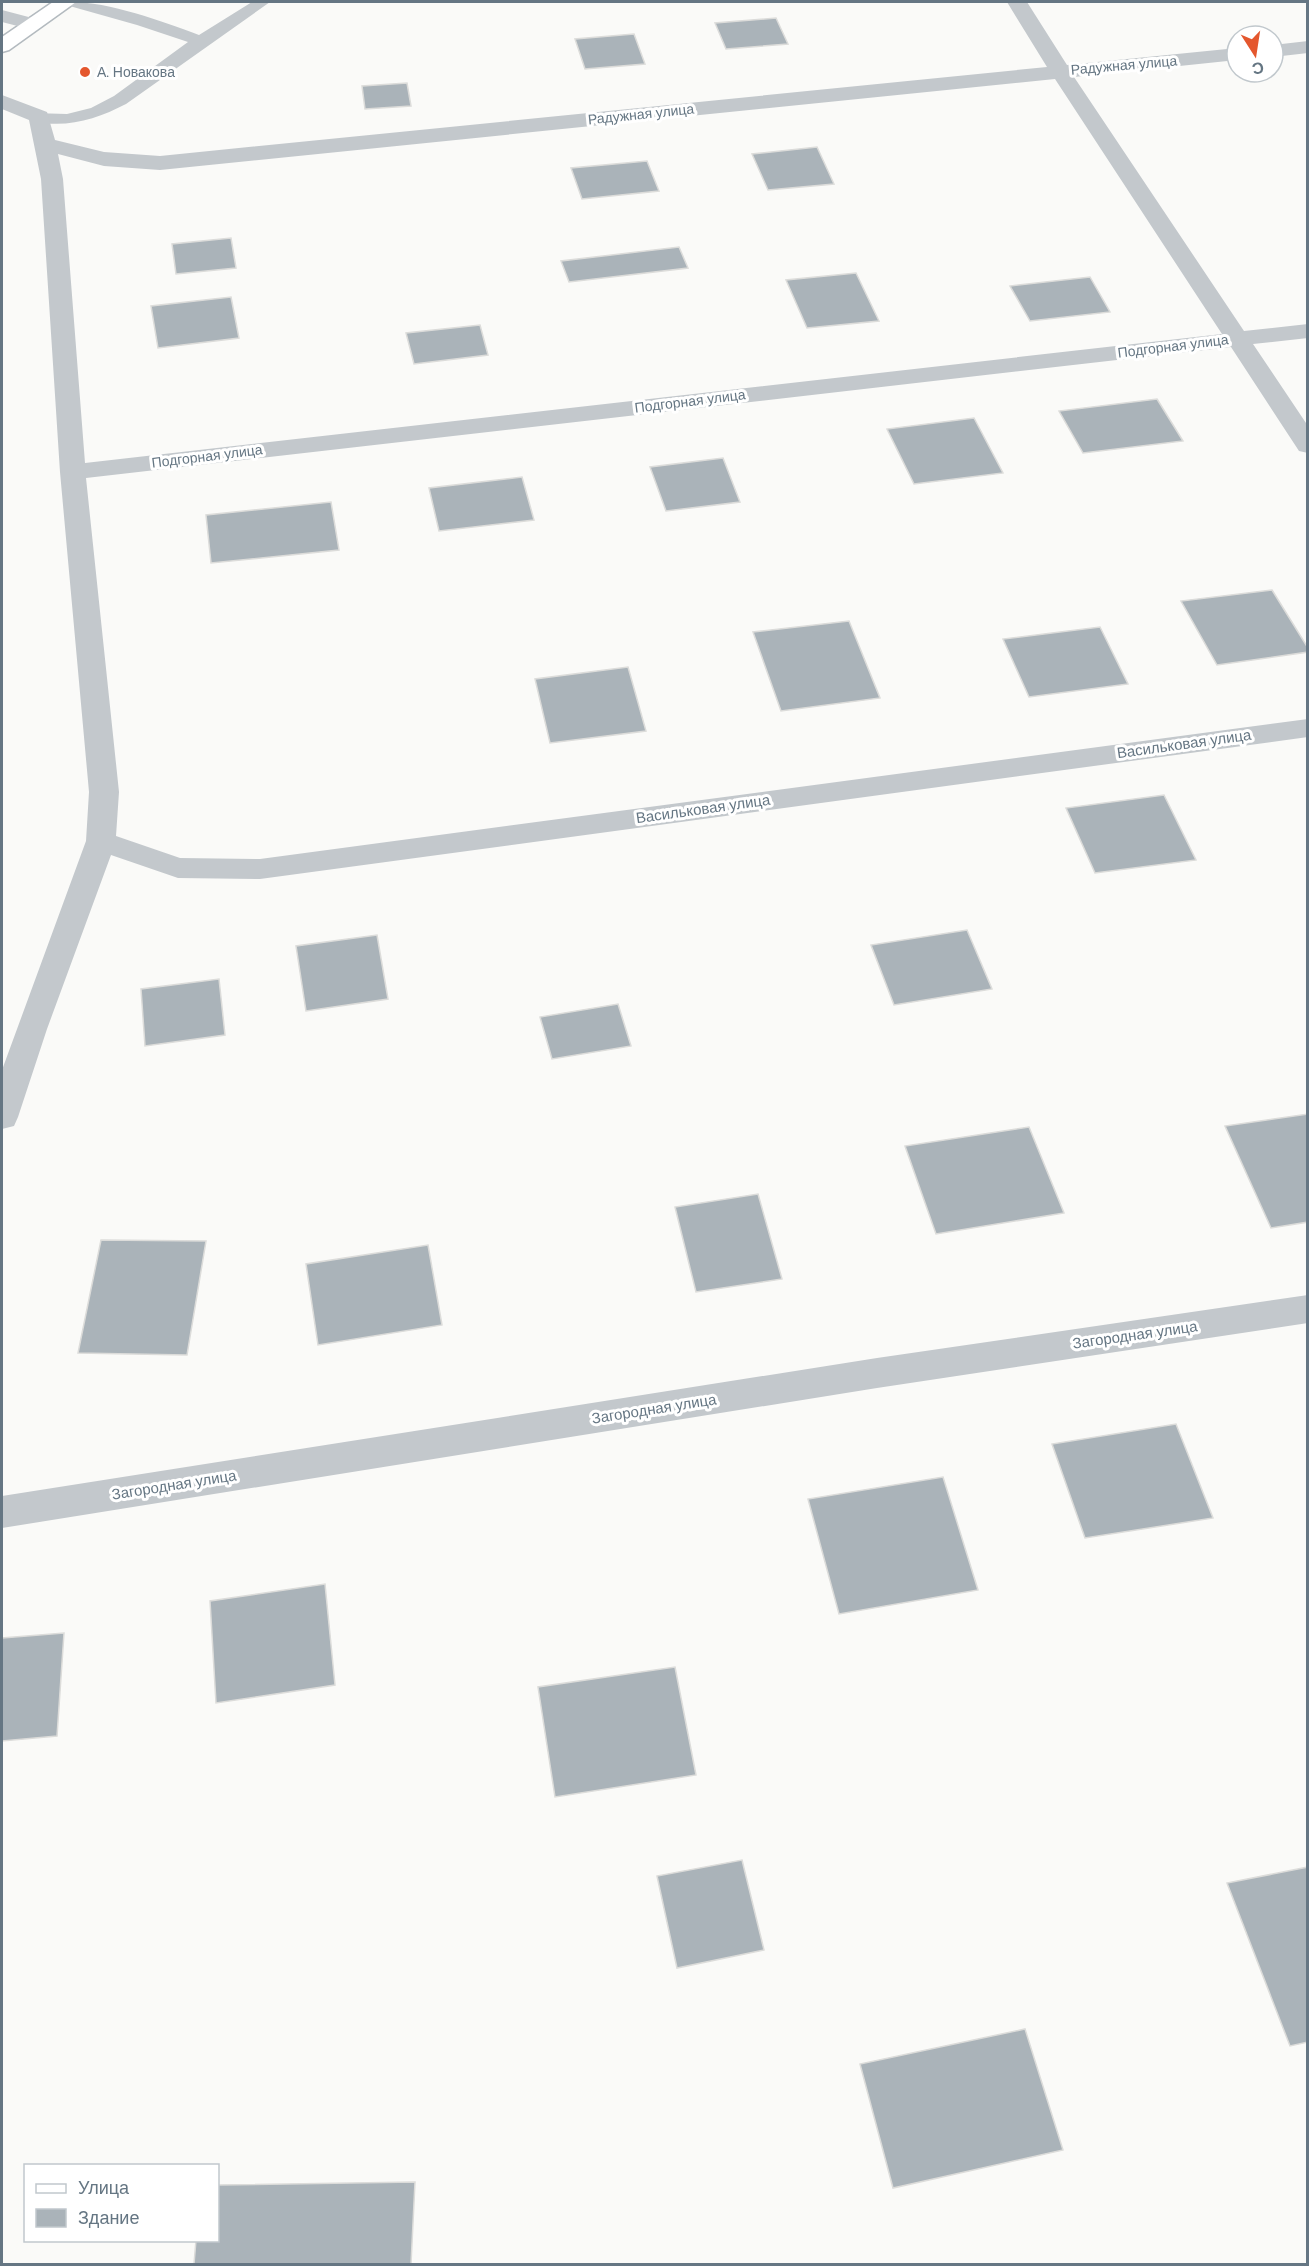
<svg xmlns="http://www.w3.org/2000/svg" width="1309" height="2266" font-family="'DM Sans',sans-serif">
<rect width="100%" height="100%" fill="#fafaf8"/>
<path fill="#aab3b9" stroke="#dcdcda" stroke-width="1.5" d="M 776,18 L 788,44 L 726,49 L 715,23 Z
M 634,34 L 645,64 L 585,69 L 575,39 Z
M 407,83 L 411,106 L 365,109 L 362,86 Z
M 817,147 L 834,184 L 768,190 L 752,154 Z
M 647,161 L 659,191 L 582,199 L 571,168 Z
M 231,238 L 236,268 L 176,274 L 172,244 Z
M 679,247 L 688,268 L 569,282 L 561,261 Z
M 856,273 L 879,321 L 807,328 L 786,280 Z
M 1090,277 L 1110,312 L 1030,321 L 1010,286 Z
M 231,297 L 239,338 L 158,348 L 151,306 Z
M 480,325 L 488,355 L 414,364 L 406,333 Z
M 1157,399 L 1183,441 L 1083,453 L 1059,411 Z
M 974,418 L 1003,473 L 914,484 L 887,429 Z
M 723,458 L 740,502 L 666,511 L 650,467 Z
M 522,477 L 534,520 L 439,531 L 429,488 Z
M 331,502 L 339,550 L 211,563 L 206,515 Z
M 1272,590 L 1308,648 L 1308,652 L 1217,665 L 1181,601 Z
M 849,621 L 880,698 L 781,711 L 753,632 Z
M 1100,627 L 1128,684 L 1029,697 L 1003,639 Z
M 628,667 L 646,731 L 550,743 L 535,679 Z
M 1164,795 L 1196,860 L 1095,873 L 1066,808 Z
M 967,930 L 992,989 L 894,1005 L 871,945 Z
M 377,935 L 388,999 L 306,1011 L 296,946 Z
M 219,979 L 225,1035 L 145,1046 L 141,989 Z
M 618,1004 L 631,1046 L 552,1059 L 540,1017 Z
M 1308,1114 L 1308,1222 L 1271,1228 L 1225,1126 Z
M 1029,1127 L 1064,1213 L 936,1234 L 905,1146 Z
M 758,1194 L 782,1279 L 696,1292 L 675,1207 Z
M 101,1240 L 206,1241 L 187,1355 L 78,1353 Z
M 428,1245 L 442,1325 L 318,1345 L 306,1264 Z
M 1176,1424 L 1213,1518 L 1085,1538 L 1052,1444 Z
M 943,1477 L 978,1590 L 839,1614 L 808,1499 Z
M 325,1584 L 335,1685 L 216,1703 L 210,1601 Z
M 64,1633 L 57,1736 L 2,1741 L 2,1638 Z
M 675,1667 L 696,1775 L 555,1797 L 538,1687 Z
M 742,1860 L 764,1950 L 677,1968 L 657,1876 Z
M 1308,1867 L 1308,2042 L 1290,2046 L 1227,1883 Z
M 1025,2029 L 1063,2150 L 893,2188 L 860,2064 Z
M 415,2182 L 411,2264 L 194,2264 L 196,2240 L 218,2240 L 218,2185 Z"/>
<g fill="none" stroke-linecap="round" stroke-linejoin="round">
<g stroke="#b3babf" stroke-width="3">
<path id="secondary" d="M 53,2 L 76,2 L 9,50 L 2,52 L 2,37 Z"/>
</g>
<path fill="#c3c8cc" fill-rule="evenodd" d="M 64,2 C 105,0 160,21 199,35 L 252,2 L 270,2 L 126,104 C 97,119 66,129 33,121 L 30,117 L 33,113 L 67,114 L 91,108 L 114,96 L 188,42 L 137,25 L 66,5 Z"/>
<path fill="#c3c8cc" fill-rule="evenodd" d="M 1007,2 L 1027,2 L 1067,65 L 1237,48 L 1237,60 L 1074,77 L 1244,331 L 1308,324 L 1308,338 L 1253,344 L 1308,426 L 1308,453 L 1299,451 L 1231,347 L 86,478 L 119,792 L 116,836 L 180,858 L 260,859 L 1308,719 L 1308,737 L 260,879 L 178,878 L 111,855 L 47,1029 L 18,1117 L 14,1126 L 2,1129 L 2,1070 L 86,841 L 89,792 L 60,472 L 41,179 L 29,120 L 2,109 L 2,95 L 47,112 L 55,140 L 104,152 L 160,156 L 1047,67 ZM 1055,79 L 1222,334 L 85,463 L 63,179 L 58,154 L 104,166 L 160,170 Z
M 2,10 L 40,20 L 43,24 L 40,28 L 33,30 L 2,22 Z
M 1308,41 L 1308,53 L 1273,57 L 1273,45 Z
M 1308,1295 L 1308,1323 L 877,1388 L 2,1528 L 2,1496 L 877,1358 Z"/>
<use href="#secondary" fill="#fff" fill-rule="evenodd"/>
</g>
<circle fill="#e4572e" stroke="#fff" stroke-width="2" cx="85" cy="72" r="6"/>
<g text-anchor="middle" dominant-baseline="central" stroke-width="6" stroke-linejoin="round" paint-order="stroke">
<g font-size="14" fill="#657683" stroke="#fff">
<text transform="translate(1124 65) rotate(-5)">Радужная улица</text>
<text transform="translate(641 114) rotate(-6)">Радужная улица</text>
<text transform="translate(1173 346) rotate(-7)">Подгорная улица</text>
<text transform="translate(690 401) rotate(-7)">Подгорная улица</text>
<text transform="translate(207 456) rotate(-7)">Подгорная улица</text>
</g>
<g font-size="14" fill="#657683" stroke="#fff" text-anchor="start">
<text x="97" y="72">А. Новакова</text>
</g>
<g font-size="15" fill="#657683" stroke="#fff">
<text transform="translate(1184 744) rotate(-8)">Васильковая улица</text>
<text transform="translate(703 809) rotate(-8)">Васильковая улица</text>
<text transform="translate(1135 1335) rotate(-8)">Загородная улица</text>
<text transform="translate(654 1409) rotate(-9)">Загородная улица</text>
<text transform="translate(174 1485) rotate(-9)">Загородная улица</text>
</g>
</g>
<rect width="1309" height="2266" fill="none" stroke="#657683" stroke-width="6"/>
<rect x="24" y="2164" width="195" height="78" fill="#ffffff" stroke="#c1c8cd" stroke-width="1.5"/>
<rect x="36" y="2184" width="30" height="9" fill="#ffffff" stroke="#c1c8cd" stroke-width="1.5"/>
<text x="78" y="2194" font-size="18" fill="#657683">Улица</text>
<rect x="36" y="2209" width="30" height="18" fill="#aab3b9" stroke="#c1c8cd" stroke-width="1.5"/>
<text x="78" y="2224" font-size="18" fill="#657683">Здание</text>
<g transform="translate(1255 54) rotate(168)"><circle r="28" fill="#ffffff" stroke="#c1c8cd" stroke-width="1.5"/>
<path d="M0-4.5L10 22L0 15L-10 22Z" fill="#e4572e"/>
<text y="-9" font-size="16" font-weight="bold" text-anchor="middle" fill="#657683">С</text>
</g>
</svg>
